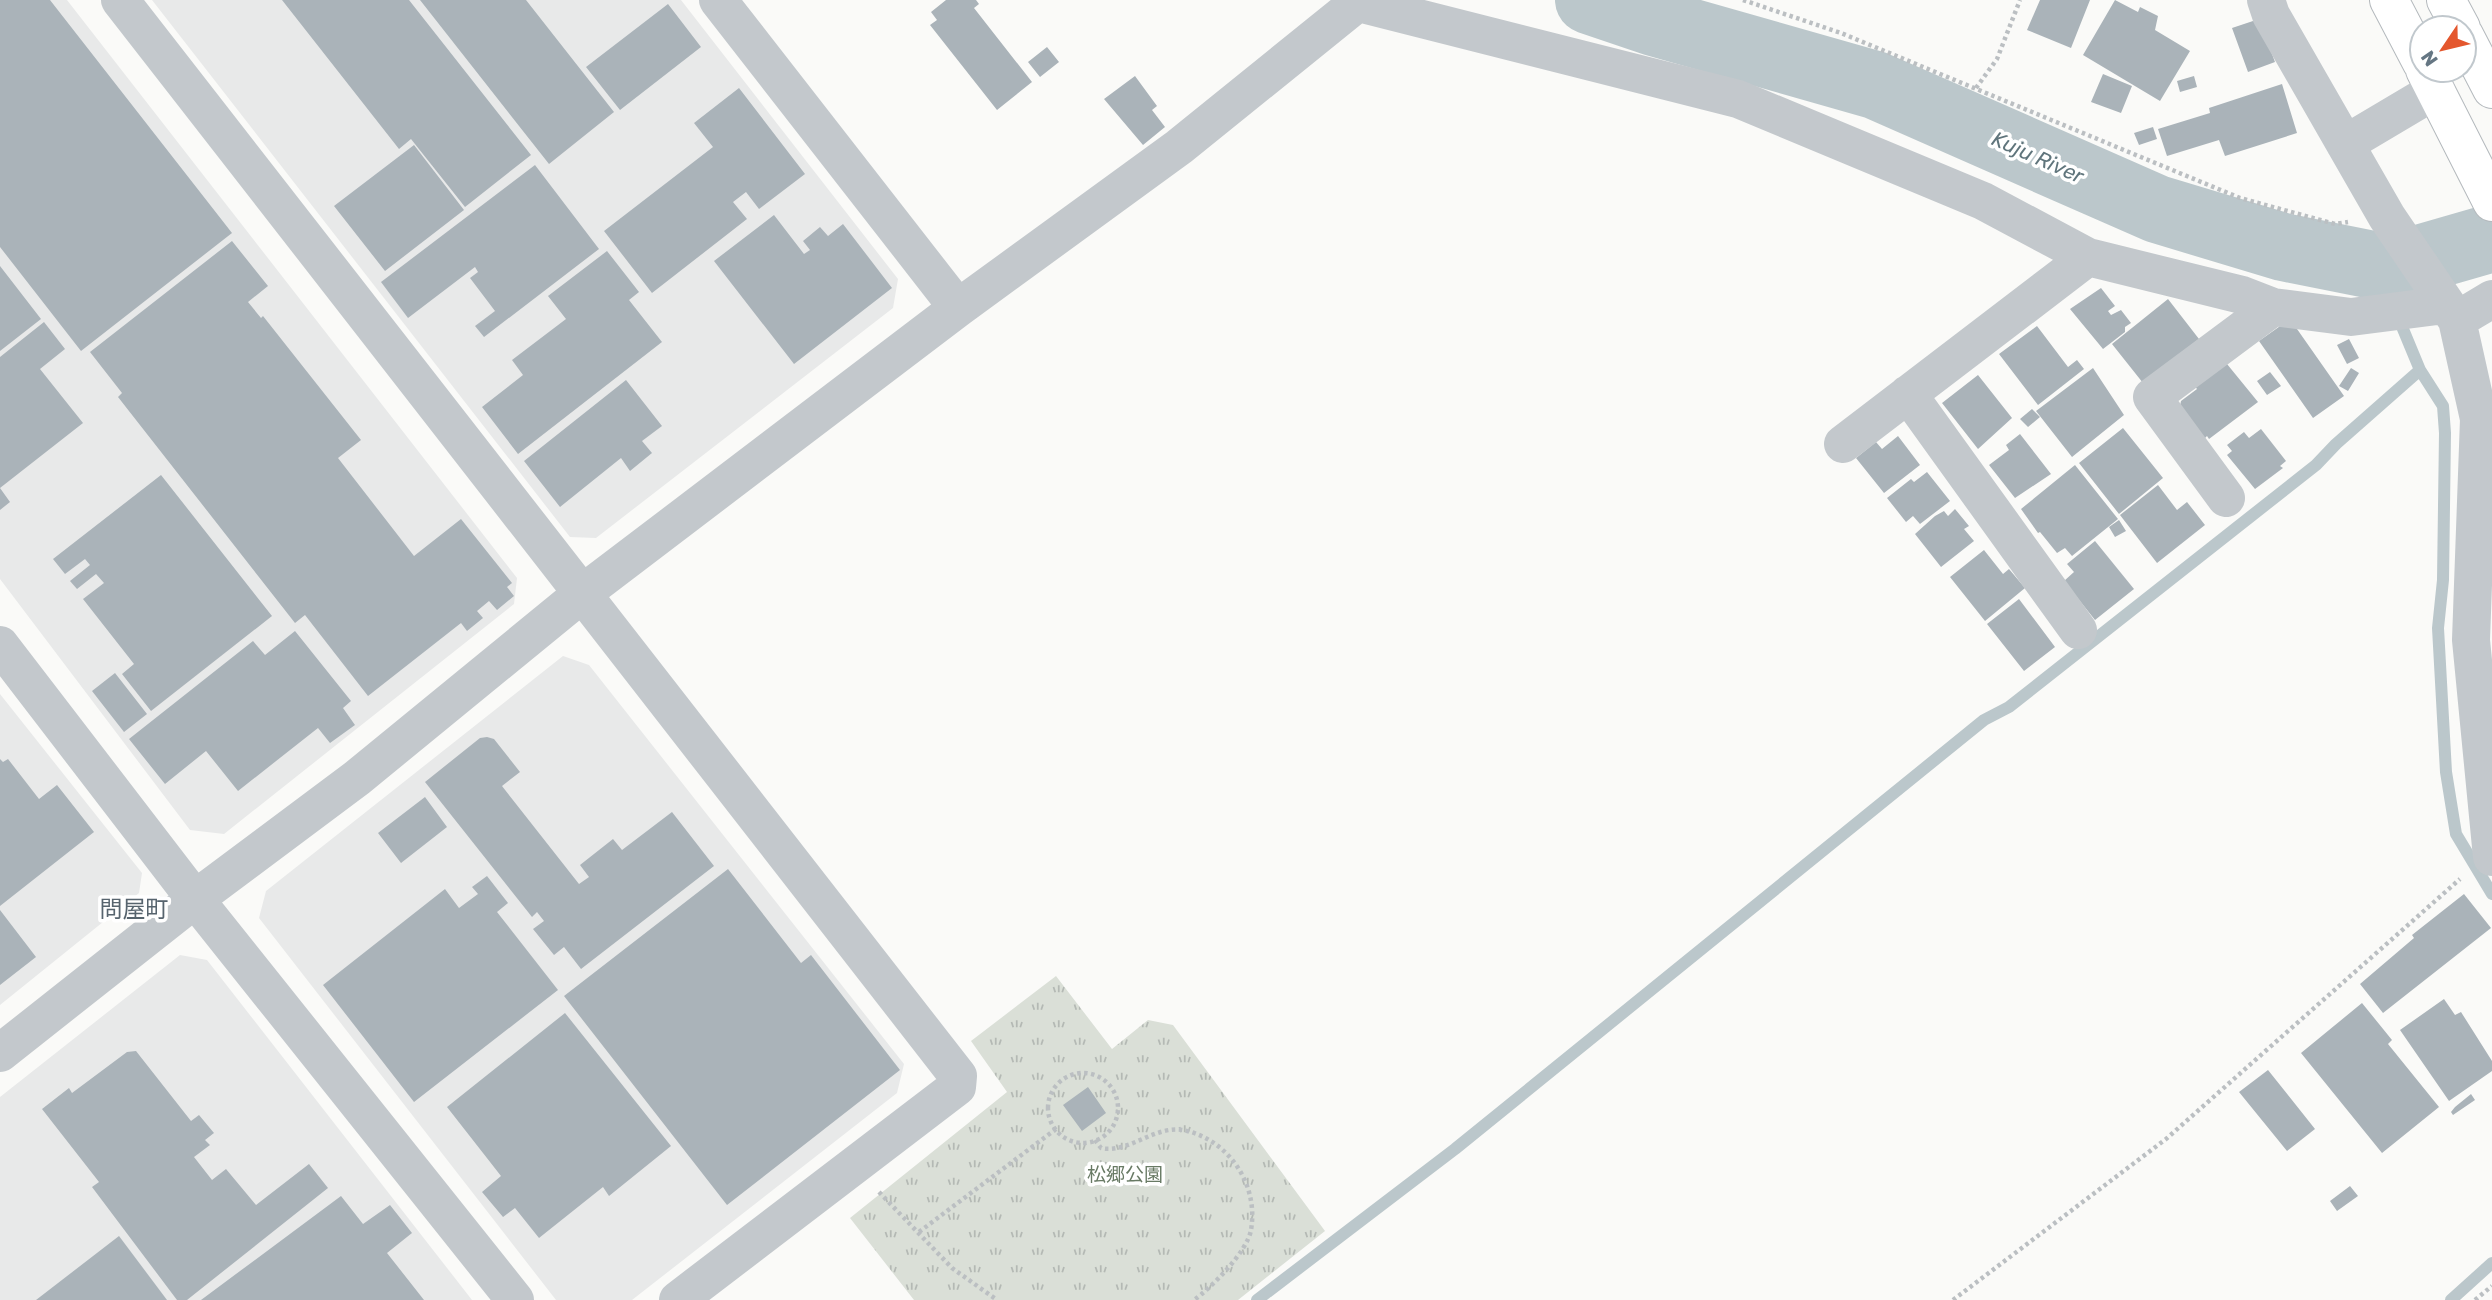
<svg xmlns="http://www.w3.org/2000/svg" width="2492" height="1300" font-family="Rubik,'Noto Sans JP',sans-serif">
<defs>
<pattern id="grass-tufts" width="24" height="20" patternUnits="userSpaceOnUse" patternTransform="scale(1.75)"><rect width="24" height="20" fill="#dadfd7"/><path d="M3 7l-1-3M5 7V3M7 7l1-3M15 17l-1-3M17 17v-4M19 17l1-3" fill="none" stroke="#b4b9b4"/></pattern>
</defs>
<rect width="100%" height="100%" fill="#fafaf8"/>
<path fill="#e8e9e9" d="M 0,0 L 67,0 L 517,578 L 514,604 L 224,834 L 190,830 L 0,579 Z
M 152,0 L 681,0 L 898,279 L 893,308 L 596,538 L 570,537 Z
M 563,656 L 589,665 L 904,1064 L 897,1093 L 632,1300 L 556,1300 L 259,918 L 266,891 Z
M 0,694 L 142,873 L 139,893 L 0,1005 Z
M 180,955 L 207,960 L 472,1300 L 0,1300 L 0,1097 Z"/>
<path fill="url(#grass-tufts)" d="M 1056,976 L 1112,1049 L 1148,1020 L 1173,1025 L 1325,1231 L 1238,1300 L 914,1300 L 850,1218 L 1007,1092 L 971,1041 Z"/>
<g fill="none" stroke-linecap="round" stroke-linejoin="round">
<path stroke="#bbc7cb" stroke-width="12" d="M 2420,370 L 2443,406 L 2445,433 L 2443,580 L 2438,628 L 2446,772 L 2456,834 L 2492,894
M 1257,1300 L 1455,1149 L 1984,720 L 2009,707 L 2316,465 L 2336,444 L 2420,370 L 2403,329 L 2388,268
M 2451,1300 L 2492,1263"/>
<path stroke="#bbc7cb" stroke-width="68" d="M 1589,0 L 1654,22 L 1875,85 L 2157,209 L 2283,247 L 2388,268 L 2492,238"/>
</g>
<path fill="#aab3b9" d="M 0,0 L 50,0 L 232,233 L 81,351 L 0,247 Z
M 282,0 L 409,0 L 531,155 L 465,207 L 411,139 L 399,149 Z
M 420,0 L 526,0 L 614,112 L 549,164 Z
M 946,0 L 976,0 L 979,4 L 974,8 L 1032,82 L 997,110 L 930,25 L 937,20 L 931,12 Z
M 2040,0 L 2090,0 L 2071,48 L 2027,30 Z
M 2115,0 L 2138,12 L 2140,7 L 2158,16 L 2155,30 L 2190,51 L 2160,101 L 2083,55 Z
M 668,4 L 701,47 L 620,110 L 586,67 Z
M 2259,19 L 2275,62 L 2248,72 L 2232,28 Z
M 1047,47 L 1059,62 L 1040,77 L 1028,62 Z
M 2103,74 L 2132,86 L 2121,113 L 2091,102 Z
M 1135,76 L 1157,106 L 1152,110 L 1165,127 L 1143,145 L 1104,99 Z
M 2194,76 L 2197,87 L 2180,92 L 2177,81 Z
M 2282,84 L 2297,133 L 2225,156 L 2219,140 L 2167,156 L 2158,129 L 2210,113 L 2209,108 Z
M 739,88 L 805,174 L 759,209 L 746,192 L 733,202 L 747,219 L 652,293 L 604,231 L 713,147 L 694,123 Z
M 2153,127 L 2157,139 L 2139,145 L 2134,133 Z
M 414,145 L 464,210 L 385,271 L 334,206 Z
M 535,165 L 599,249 L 484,337 L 475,326 L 495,311 L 470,278 L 478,272 L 475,267 L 408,318 L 381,282 Z
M 774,215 L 804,254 L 810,250 L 803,241 L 820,227 L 828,236 L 843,224 L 892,288 L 794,364 L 714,261 Z
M 232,241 L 268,286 L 248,302 L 261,318 L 263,316 L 361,440 L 338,458 L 414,556 L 461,519 L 512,583 L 507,587 L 514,596 L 497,610 L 489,601 L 477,611 L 483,618 L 467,631 L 461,623 L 368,696 L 305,615 L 295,623 L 118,397 L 122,393 L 90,352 Z
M 607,251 L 639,292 L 629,300 L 662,342 L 518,454 L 482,407 L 523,375 L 512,360 L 566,319 L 548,296 Z
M 0,266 L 41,319 L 0,351 Z
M 2101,288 L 2115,306 L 2108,311 L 2111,315 L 2121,310 L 2131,323 L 2125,327 L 2125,332 L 2103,349 L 2070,309 Z
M 2168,299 L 2199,339 L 2143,383 L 2112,344 Z
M 2290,319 L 2344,396 L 2313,418 L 2259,341 Z
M 44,322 L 65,349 L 40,369 L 83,423 L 0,488 L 0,357 Z
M 2037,326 L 2068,367 L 2077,360 L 2084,369 L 2038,405 L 1999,354 Z
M 2349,339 L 2359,358 L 2347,364 L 2337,345 Z
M 2227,364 L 2258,402 L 2209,439 L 2207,436 L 2204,439 L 2180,406 L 2181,401 L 2197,389 L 2193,384 Z
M 2093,368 L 2124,415 L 2072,457 L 2036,411 Z
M 2351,368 L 2359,373 L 2348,391 L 2339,386 Z
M 2270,372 L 2281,386 L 2267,395 L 2257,381 Z
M 1978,375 L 2012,418 L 1978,449 L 1942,403 Z
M 626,380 L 662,426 L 642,441 L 652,453 L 630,471 L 621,458 L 560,507 L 524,461 Z
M 2032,409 L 2040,417 L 2028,427 L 2020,419 Z
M 2123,428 L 2163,478 L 2119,514 L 2079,463 Z
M 2261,429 L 2286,461 L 2280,466 L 2283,468 L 2255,489 L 2227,455 L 2232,451 L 2227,445 L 2244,432 L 2249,438 Z
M 2020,434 L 2051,474 L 2015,498 L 1989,465 L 2009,450 L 2006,445 Z
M 1898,436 L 1920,465 L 1884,493 L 1856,458 L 1876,442 L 1882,449 Z
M 2075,465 L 2118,519 L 2072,556 L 2065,548 L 2057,553 L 2040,532 L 2038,533 L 2021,509 Z
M 1927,472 L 1950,501 L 1920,524 L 1913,516 L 1906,522 L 1887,498 L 1911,479 L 1914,482 Z
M 161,475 L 272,616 L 151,711 L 122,674 L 134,664 L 83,599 L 104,583 L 96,574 L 77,589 L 70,581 L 90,565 L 85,559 L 65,574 L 53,559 Z
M 2158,485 L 2177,510 L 2187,502 L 2205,525 L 2157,563 L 2120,515 Z
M 0,488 L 10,502 L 0,510 Z
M 1955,509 L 1969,526 L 1964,529 L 1974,541 L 1941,567 L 1915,534 L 1935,516 L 1944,511 L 1948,516 Z
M 2119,520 L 2126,531 L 2115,537 L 2109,527 Z
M 2095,541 L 2134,589 L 2095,620 L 2064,581 L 2074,572 L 2067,564 Z
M 1984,550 L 2003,574 L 2009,569 L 2025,588 L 1985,621 L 1950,577 Z
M 2019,599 L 2055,647 L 2024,671 L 1987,624 Z
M 295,631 L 351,701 L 343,708 L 355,725 L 330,743 L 318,728 L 238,791 L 206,751 L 165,784 L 129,739 L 253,641 L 265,655 Z
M 115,673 L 147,714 L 124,732 L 92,691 Z
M 487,737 L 494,739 L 520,772 L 502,786 L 579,884 L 589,877 L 580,865 L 613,839 L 622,850 L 672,812 L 714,866 L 581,969 L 564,947 L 554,955 L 533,929 L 544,921 L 537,912 L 532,917 L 425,782 L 480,738 Z
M 0,759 L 3,762 L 8,759 L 39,799 L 57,785 L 94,832 L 0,906 Z
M 425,797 L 447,827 L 401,863 L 378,833 Z
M 728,869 L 801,963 L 811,955 L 900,1070 L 727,1205 L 564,996 Z
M 487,876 L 508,903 L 497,912 L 558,990 L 414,1102 L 323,985 L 445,889 L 459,908 L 478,894 L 472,887 Z
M 2464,894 L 2491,928 L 2383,1013 L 2360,984 L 2414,938 L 2412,935 Z
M 0,910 L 36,957 L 0,985 Z
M 2444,999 L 2455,1015 L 2461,1012 L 2492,1061 L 2492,1071 L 2449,1101 L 2400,1030 Z
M 2362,1003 L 2392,1040 L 2388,1044 L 2439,1107 L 2382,1153 L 2301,1053 Z
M 565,1013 L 671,1146 L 609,1196 L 603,1187 L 539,1238 L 515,1208 L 503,1217 L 482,1192 L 501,1176 L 447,1107 Z
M 136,1051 L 191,1121 L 199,1115 L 214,1133 L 205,1140 L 210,1145 L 194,1157 L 212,1180 L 226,1169 L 256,1205 L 309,1164 L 328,1188 L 187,1300 L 177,1300 L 92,1187 L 99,1182 L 42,1109 L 69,1088 L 72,1093 L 127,1052 Z
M 2268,1070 L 2315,1129 L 2287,1151 L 2239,1092 Z
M 1088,1087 L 1106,1113 L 1082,1131 L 1063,1105 Z
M 2471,1094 L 2475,1100 L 2453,1115 L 2451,1112 L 2455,1107 Z
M 2350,1186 L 2358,1196 L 2337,1211 L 2330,1201 Z
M 341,1196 L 363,1224 L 390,1205 L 412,1233 L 387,1253 L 424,1300 L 201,1300 Z
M 119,1236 L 167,1300 L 36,1300 Z"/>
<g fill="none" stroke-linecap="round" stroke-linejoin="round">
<g stroke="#b4b9bd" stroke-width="40">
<path id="highway" d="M 2389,0 L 2422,63
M 2446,0 L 2461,28
M 2464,35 L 2492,89
M 2425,70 L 2492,202"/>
</g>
<path stroke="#bbbfc2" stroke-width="4.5" stroke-dasharray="3.5 3.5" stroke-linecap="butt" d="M 1743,0 L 1841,33 L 2240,198 L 2335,224 L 2348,222
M 1976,88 L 1997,59 L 2020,0
M1048 1108a35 35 0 1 1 70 0a35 35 0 1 1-70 0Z
M 1095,1140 L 1101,1148 C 1128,1154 1155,1125 1183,1130 C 1228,1139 1259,1184 1251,1230 C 1247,1252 1212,1287 1194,1300
M 879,1192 L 952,1268 L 997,1300
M 919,1232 L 1056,1129
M 1953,1300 L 2166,1139 L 2460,879
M 2475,1300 L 2492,1286"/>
<path stroke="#c3c8cc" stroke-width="38" d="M 120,0 L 958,1076 L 957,1087 L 678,1300
M 718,0 L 958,308
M 2266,0 L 2271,15 L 2387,217 L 2457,320 L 2479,419 L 2471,640 L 2492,857
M 1359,3 L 1738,99 L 1983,201 L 2088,257 L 2242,295 L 2273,307 L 2351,317 L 2445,305
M 2345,144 L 2436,90
M 2457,320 L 2492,299
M 1908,394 L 2078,630
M 1843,444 L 2088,257
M 2226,498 L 2152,397 L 2273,307
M 0,645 L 195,899 L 515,1300
M 0,1053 L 195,899 L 357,778 L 583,593 L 958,308 L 1179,147 L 1361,0"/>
<use href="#highway" stroke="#fff" stroke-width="38"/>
</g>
<g text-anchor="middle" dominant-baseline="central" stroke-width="7" stroke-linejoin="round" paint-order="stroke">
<g font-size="19" fill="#687a64" stroke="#fff">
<text x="1125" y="1174">松郷公園</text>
</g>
<g font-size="21" font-style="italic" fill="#60757c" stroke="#fff">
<text transform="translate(2038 157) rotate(24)">Kuju River</text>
</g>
<g font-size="23" fill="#57646e" stroke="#fff">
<text x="134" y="909">問屋町</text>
</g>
</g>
<g transform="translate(2443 49) rotate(235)"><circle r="33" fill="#ffffff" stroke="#c1c8cd" stroke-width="2"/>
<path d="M0-5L12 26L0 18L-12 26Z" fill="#e4572e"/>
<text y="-10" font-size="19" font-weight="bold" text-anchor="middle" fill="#657683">N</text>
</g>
</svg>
